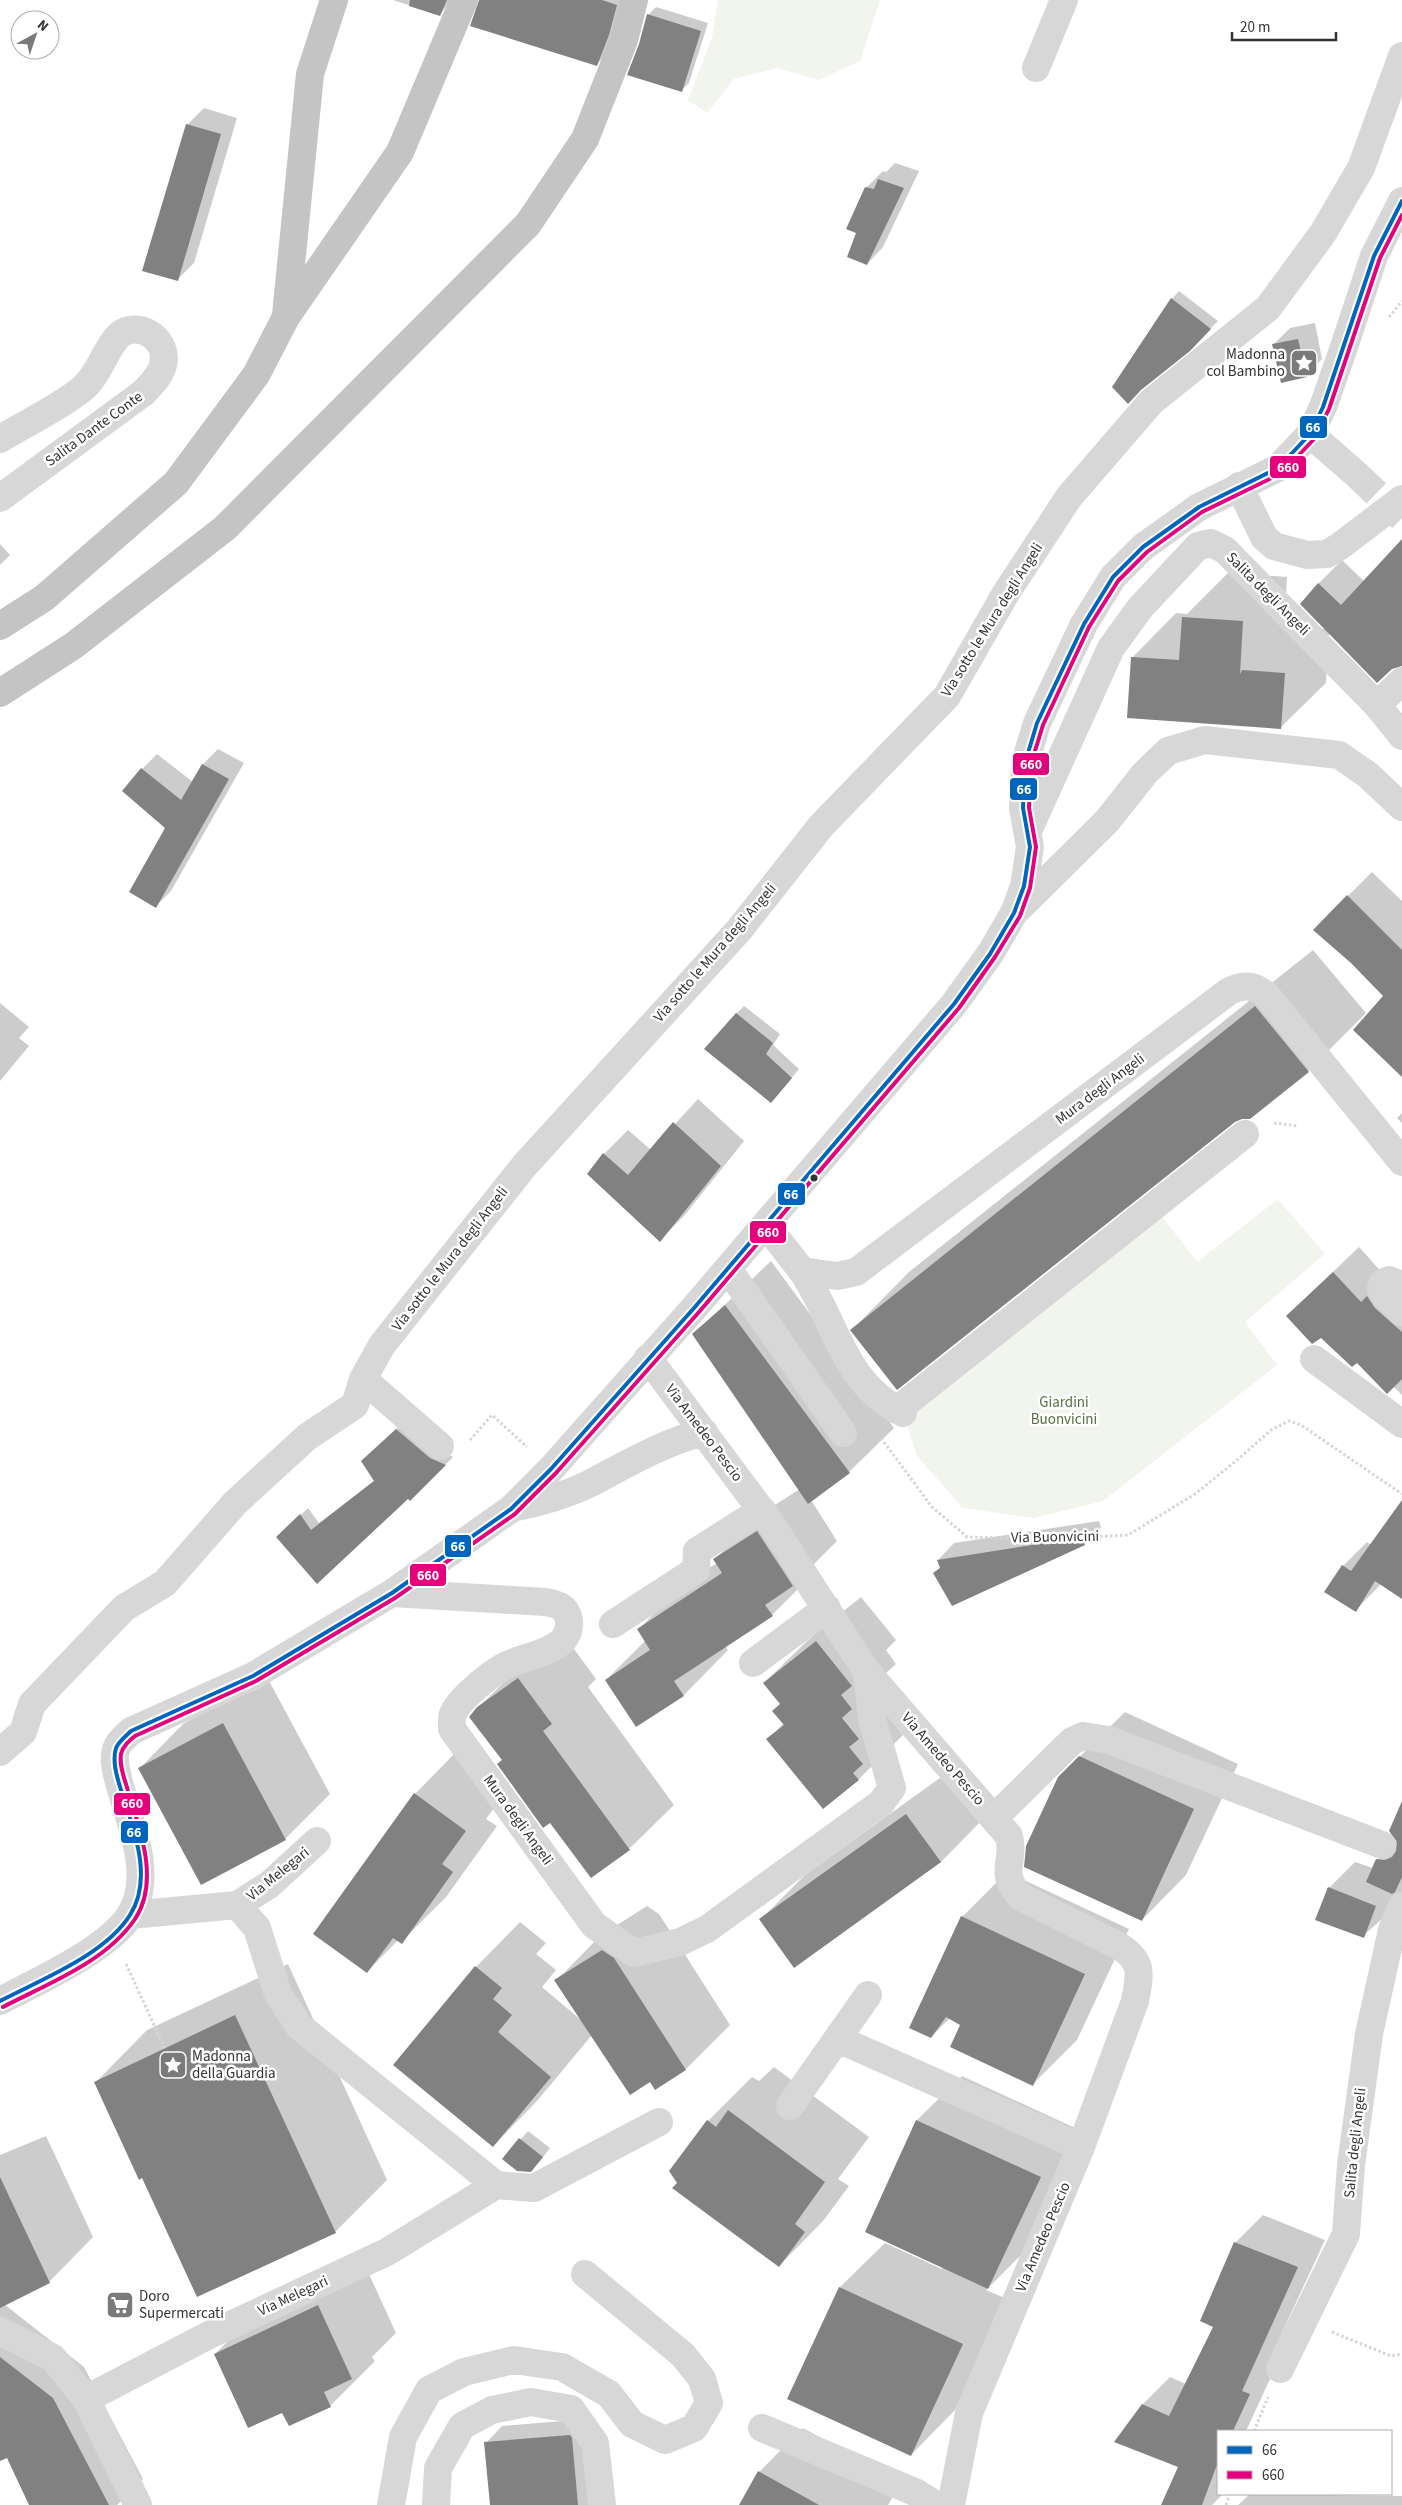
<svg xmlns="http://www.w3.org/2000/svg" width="1402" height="2505" font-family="'Source Sans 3',sans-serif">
<rect width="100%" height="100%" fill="#fff"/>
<path fill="#f1f5ed" d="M 718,0 L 880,0 L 860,61 L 819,80 L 777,68 L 734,79 L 707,113 L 688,100 L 712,38 Z
M 1278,1199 L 1325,1254 L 1245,1322 L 1277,1365 L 1103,1501 L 1034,1518 L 963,1508 L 917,1456 L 903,1413 L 1161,1215 L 1197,1262 Z"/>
<path fill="#0003" d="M 393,0 L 451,0 L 440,15 Z
M 480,0 L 623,0 L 605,56 L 597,64 Z
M 656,7 L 708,23 L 689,83 L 681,91 L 640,44 L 648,15 Z
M 204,108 L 237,118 L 194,263 L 177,280 L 187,125 Z
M 895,163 L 919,171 L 883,247 L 867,264 L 858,233 L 866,188 L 883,171 L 886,172 Z
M 1179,291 L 1218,321 L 1189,350 L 1172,299 Z
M 1315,323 L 1322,359 L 1306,376 L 1274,344 L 1290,328 Z
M 1402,541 L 1402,665 L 1398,664 L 1377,681 L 1329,632 L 1326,683 L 1281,727 L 1132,658 L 1176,613 L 1187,614 L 1228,573 L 1287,577 L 1284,631 L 1288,626 L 1326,629 L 1318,584 L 1342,560 L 1364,581 Z
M 0,544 L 10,555 L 0,565 Z
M 218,749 L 244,763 L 171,891 L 156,906 L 167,828 L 142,769 L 157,754 L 193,782 L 203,764 Z
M 1372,872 L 1402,901 L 1402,1075 L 1384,996 L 1352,962 L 1314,930 Z
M 1313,950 L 1366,1013 L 1308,1071 L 1242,1117 L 852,1330 L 909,1272 Z
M 0,1003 L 29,1027 L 19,1038 L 29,1046 L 0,1081 Z
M 744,1006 L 780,1034 L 773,1045 L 799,1069 L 779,1093 L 736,1014 Z
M 698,1099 L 744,1141 L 684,1216 L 660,1240 L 604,1154 L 628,1130 L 651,1150 Z
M 1402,1113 L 1402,1123 L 1397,1118 Z
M 1359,1247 L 1387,1278 L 1402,1284 L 1402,1395 L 1393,1386 L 1357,1361 L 1352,1366 L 1322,1336 L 1287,1316 Z
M 771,1261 L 894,1428 L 849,1472 L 811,1500 L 837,1541 L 813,1565 L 816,1571 L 772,1615 L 725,1646 L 728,1650 L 684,1695 L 636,1725 L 606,1680 L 646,1640 L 639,1629 L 683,1584 L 717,1563 L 715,1559 L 759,1515 L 800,1489 L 694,1334 Z
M 405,1421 L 438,1450 L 453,1457 L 410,1500 L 408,1498 L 317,1582 L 278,1537 L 308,1508 L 319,1523 L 375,1480 L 371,1453 Z
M 1402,1502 L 1402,1597 L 1381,1584 L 1355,1611 L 1326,1592 L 1343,1566 L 1367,1542 L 1371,1545 Z
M 1099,1521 L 1101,1527 L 1084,1544 L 935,1573 L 941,1567 L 938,1560 L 954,1543 Z
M 861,1597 L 896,1640 L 886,1650 L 896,1664 L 886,1673 L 903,1694 L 907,1719 L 897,1728 L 903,1735 L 858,1780 L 768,1739 L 784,1723 L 781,1703 L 764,1683 L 809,1639 Z
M 563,1634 L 596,1679 L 588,1687 L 674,1805 L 629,1849 L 551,1821 L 503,1760 L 478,1708 L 523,1663 Z
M 268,1679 L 330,1794 L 285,1839 L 140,1768 L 184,1723 Z
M 1125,1712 L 1238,1764 L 1186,1875 L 1142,1920 L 1059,1777 Z
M 459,1749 L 510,1786 L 486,1819 L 497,1826 L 446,1897 L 401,1942 L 398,1940 L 367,1972 L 415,1794 Z
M 951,1770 L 985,1817 L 941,1862 L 794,1967 L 761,1919 L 805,1875 Z
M 1402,1835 L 1402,1901 L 1363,1936 L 1329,1888 L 1355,1862 L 1373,1868 L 1377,1860 Z
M 1007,1872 L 1129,1929 L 1077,2040 L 1033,2084 L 962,2025 L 950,2018 L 931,2037 L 962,1917 Z
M 647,1906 L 659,1914 L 730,2025 L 686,2069 L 655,2089 L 650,2081 L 592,2035 L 537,2101 L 493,2146 L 476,1967 L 520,1922 L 546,1943 L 536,1954 L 556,1970 L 542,1987 L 581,2020 L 556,1981 L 600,1936 Z
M 288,1964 L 387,2180 L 335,2232 L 96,2082 L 147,2030 Z
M 774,2067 L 869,2137 L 838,2179 L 849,2186 L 823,2221 L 779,2266 L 678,2183 L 708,2121 L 752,2077 L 759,2081 Z
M 962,2076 L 1084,2132 L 1033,2243 L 986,2290 L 1007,2299 L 955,2410 L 911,2455 L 789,2398 L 840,2287 L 885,2243 L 942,2269 L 943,2267 L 866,2231 L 917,2120 Z
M 528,2131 L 550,2148 L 539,2162 L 504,2159 Z
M 46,2136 L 93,2237 L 49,2282 L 4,2304 L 84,2367 L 143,2479 L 117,2505 L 50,2505 L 8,2457 L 0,2460 L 0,2155 Z
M 1263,2215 L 1325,2240 L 1268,2363 L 1276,2366 L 1246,2431 L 1218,2431 L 1218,2494 L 1222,2495 L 1212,2505 L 1162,2505 L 1180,2466 L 1143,2404 L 1170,2377 L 1186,2384 L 1215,2326 L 1235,2243 Z
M 363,2261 L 396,2333 L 372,2357 L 375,2361 L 330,2406 L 283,2411 L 215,2354 L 260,2309 Z
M 587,2419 L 596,2505 L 491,2505 L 486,2443 L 502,2426 Z
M 803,2428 L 901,2482 L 888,2505 L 740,2505 L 759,2472 Z
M 1250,2494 L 1402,2496 L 1402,2505 L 1238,2505 Z"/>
<path fill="#818181" d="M 410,0 L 447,0 L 440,16 L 409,6 Z
M 479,0 L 602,0 L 617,5 L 609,35 L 597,66 L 470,26 Z
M 647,14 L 701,31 L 682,92 L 627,75 L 639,44 Z
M 186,124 L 221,134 L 178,281 L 142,271 Z
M 878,179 L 904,188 L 867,265 L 847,257 L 856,233 L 846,229 L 865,187 L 874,189 Z
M 1171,298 L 1211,329 L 1190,351 L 1141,390 L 1128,404 L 1112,387 Z
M 1298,339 L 1307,377 L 1281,383 L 1272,344 Z
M 1402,539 L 1402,666 L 1392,669 L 1377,683 L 1300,604 L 1318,583 L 1341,605 Z
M 1182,617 L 1243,621 L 1240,674 L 1242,670 L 1285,673 L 1281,729 L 1127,718 L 1131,657 L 1179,660 Z
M 202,764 L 229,779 L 156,908 L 129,892 L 165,828 L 122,791 L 141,768 L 181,800 Z
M 1347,895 L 1402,950 L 1402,1077 L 1353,1030 L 1383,996 L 1351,963 L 1313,930 Z
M 1255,1006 L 1309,1072 L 1250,1119 L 1242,1119 L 1235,1122 L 897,1390 L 850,1330 Z
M 736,1013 L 773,1043 L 766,1054 L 792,1078 L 771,1103 L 704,1049 Z
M 673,1122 L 721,1166 L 660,1242 L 587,1174 L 603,1153 L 628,1175 Z
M 1333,1272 L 1361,1302 L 1367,1296 L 1375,1308 L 1402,1332 L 1402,1379 L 1387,1394 L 1357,1363 L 1352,1367 L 1321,1338 L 1312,1344 L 1286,1316 Z
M 725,1305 L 850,1473 L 808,1504 L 692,1334 Z
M 396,1429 L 430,1458 L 446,1465 L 410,1501 L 408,1499 L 317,1584 L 276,1537 L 300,1514 L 311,1530 L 374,1481 L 361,1461 Z
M 1402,1500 L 1402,1599 L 1375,1581 L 1356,1612 L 1324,1592 L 1342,1565 L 1351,1571 Z
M 757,1531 L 793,1586 L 765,1605 L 773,1616 L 674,1681 L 684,1696 L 636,1727 L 605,1680 L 650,1650 L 637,1629 L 722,1573 L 713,1559 Z
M 1083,1537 L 1085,1545 L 952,1606 L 933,1573 L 940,1568 L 937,1560 Z
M 816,1641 L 852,1686 L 841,1695 L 852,1709 L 842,1718 L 859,1739 L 849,1747 L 863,1764 L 853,1773 L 859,1780 L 823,1809 L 766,1739 L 784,1725 L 772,1711 L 780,1704 L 763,1683 Z
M 518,1678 L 552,1724 L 543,1731 L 630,1850 L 591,1878 L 550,1823 L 543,1828 L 497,1764 L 502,1760 L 469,1717 L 477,1707 Z
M 223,1723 L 286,1840 L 201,1885 L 138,1768 Z
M 1079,1756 L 1194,1809 L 1142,1921 L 1024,1867 L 1026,1846 L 1058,1777 Z
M 414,1793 L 466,1831 L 442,1864 L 453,1872 L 402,1944 L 393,1938 L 367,1973 L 313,1934 Z
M 1402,1801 L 1402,1877 L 1395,1892 L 1392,1894 L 1366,1882 L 1376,1859 L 1385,1860 L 1392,1857 L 1396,1851 L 1397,1842 L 1389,1831 Z
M 906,1814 L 941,1862 L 794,1968 L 759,1919 Z
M 1328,1887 L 1376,1906 L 1364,1938 L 1315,1920 Z
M 961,1916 L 1085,1974 L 1033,2086 L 950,2047 L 960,2025 L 946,2017 L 931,2038 L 909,2028 Z
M 602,1950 L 614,1958 L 686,2070 L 655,2090 L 650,2082 L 630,2095 L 554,1980 Z
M 475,1966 L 502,1988 L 493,1999 L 512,2015 L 498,2032 L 551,2077 L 493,2147 L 393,2065 Z
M 235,2015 L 336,2233 L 197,2297 L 142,2178 L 139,2180 L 94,2082 Z
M 728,2110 L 825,2182 L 795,2224 L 805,2232 L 779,2267 L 672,2188 L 677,2183 L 669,2171 L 707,2120 L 716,2127 Z
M 916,2120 L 1041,2177 L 988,2289 L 865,2232 Z
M 519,2138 L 543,2157 L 531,2172 L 517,2171 L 502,2159 Z
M 0,2177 L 50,2283 L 0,2308 Z
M 1234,2242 L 1298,2267 L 1242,2391 L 1250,2394 L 1233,2431 L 1218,2431 L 1218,2462 L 1202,2505 L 1161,2505 L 1178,2467 L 1114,2442 L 1142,2404 L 1169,2416 L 1213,2327 L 1200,2321 Z
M 839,2287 L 963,2344 L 911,2456 L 787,2399 Z
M 318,2305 L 352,2379 L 324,2392 L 331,2407 L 289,2426 L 282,2413 L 248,2428 L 214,2354 Z
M 0,2357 L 53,2398 L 109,2505 L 29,2505 L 7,2458 L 0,2461 Z
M 570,2435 L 572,2438 L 578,2505 L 490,2505 L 484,2442 Z
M 758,2471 L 819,2505 L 739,2505 Z"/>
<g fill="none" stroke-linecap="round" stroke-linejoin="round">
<path stroke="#d6d6d6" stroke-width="28" stroke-dasharray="28 14" stroke-linecap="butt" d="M 1356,474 L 1402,518"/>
<path stroke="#d6d6d6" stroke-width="3" stroke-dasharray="2.5 2.5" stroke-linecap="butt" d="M 1389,317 L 1402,301
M 1274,1123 L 1298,1126
M 881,1438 L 932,1507 L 967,1537 L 1049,1539 L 1128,1535 L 1195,1494 L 1236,1461 L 1271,1430 L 1289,1421 L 1301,1425 L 1402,1494
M 470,1440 L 492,1415 L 527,1447
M 126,1964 L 165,2049
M 1332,2332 L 1391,2356 L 1402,2354
M 1254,2431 L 1268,2397
M 1226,2505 L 1230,2494"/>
<path stroke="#d7d7d7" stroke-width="28" d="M 1036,68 L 1064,0
M 1310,434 L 1356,474
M 0,439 C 25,424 60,407 82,389 C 99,376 108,342 122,333 C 143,321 169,342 163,365 C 160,376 151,385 143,393 L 0,498
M 1239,486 L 1264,537 L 1274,546 L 1307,555 L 1327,554 L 1340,546 L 1402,499
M 1377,705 L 1402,681
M 1028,831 L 1111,648 L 1140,608 L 1198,546 L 1211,543 L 1225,550 L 1377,705 L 1402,736
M 1018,909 L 1107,821 L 1145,773 L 1168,751 L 1205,740 L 1339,755 L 1368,775 L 1402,807
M 766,1225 L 802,1271 L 837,1276 L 856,1272 L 1228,992 C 1243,983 1256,985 1268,997 L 1402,1162
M 728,1269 L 843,1433
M 802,1271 C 837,1323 842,1382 903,1413
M 1402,1285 L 1389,1280 L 1383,1283 L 1381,1289 L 1386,1297 L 1402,1312
M 648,1358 L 770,1522 L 867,1672 L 1009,1836 C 1016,1862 997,1872 1021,1897 L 1119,1946 C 1144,1962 1140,1974 1135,2001 L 1081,2147 L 969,2413 L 951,2505
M 1314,1359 L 1402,1424
M 363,1379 L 440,1446
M 897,1410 L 1245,1134
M 512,1508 C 539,1503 564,1496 589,1484 C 627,1464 662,1443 704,1432
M 392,1593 L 546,1602 C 551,1603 557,1604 561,1607 C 573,1615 571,1634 560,1643 C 543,1656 521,1657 503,1667 C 489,1675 459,1699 453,1714 C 451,1718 452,1724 452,1729 L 594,1925 L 634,1953 L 680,1942 L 707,1929 L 881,1803 L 892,1788 L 872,1719 L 867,1672
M 613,1624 L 696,1570 L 697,1551 L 762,1510
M 753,1663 L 827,1608
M 0,1752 L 23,1732 L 32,1704 L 124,1608 L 165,1583 L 235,1503 L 307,1437 L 355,1405 L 363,1379 L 382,1345 L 524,1166 L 739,930 L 821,826 L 947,696 L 1006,593 L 1069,497 L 1151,402 L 1268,308 L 1323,233 L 1361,168 L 1402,56
M 994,1818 L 1072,1741 L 1083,1736 L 1109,1740 L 1382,1845
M 237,1905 L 269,1885 L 317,1841
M 0,2001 C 37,1981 108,1950 130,1915 C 154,1877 131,1825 120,1786 C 117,1774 111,1757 118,1745 C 121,1740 127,1735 131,1731 L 253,1676 L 392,1593 L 511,1509 L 551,1469 L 694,1308 L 954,1004 L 990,954 L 1014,913 L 1024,886 L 1030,847 L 1023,808 L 1025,763 L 1037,723 L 1084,624 L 1113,577 L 1143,547 L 1199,507 L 1278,468 L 1310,434 L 1323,407 L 1343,350 L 1374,256 L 1402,201
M 838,2039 L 1081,2147
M 790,2106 L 868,1995
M 496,2185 L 534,2188 L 659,2122
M 0,2331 L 53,2358 L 86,2399 L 138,2505
M 1280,2369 L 1346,2234 L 1351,2165 L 1369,2034 L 1392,1930 L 1402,1906
M 86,2399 L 209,2335 L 387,2252 L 496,2185 L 299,2026 L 278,1994 L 257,1928 L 237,1905 L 130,1915
M 762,2428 L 917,2493 L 936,2505
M 391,2505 L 403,2437 L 429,2390 L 464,2372 L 514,2360 L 562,2367 L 609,2394 L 632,2424 L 665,2440 L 694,2428 L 709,2403 L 702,2379 L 683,2355 L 585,2274
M 436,2505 L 438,2468 L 462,2426 L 492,2410 L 531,2402 L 571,2409 L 595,2443 L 602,2505"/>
<path stroke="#c4c4c4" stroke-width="28" d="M 286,315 L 310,74 L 334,0
M 0,626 L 44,598 L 176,483 L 256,375 L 286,317 L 400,152 L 464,0
M 0,693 L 73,646 L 225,528 L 528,224 L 585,139 L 624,40 L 634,0"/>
<g stroke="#fff" stroke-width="8">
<path id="bus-1" d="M 0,2001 C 40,1980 105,1955 130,1915 C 154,1878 133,1828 121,1790 C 117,1777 112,1762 116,1748 C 119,1741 126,1736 131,1731 L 253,1676 L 392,1593 L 511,1509 L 551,1469 L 694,1308 L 954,1004 L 990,954 L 1014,913 L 1024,886 L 1030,847 L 1023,808 L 1025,763 L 1037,723 L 1084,624 L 1113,577 L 1143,547 L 1199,507 L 1278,468 L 1310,434 L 1323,407 L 1374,256 L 1402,201"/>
</g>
<g stroke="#fff" stroke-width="8">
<path id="bus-2" d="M 3,2007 C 47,1984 106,1962 135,1919 C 160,1881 140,1830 128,1791 C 125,1780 119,1766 121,1754 C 123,1746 129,1741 135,1736 L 256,1681 L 395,1598 L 515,1514 L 556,1473 L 699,1312 L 959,1008 L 995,957 L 1020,916 L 1030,888 L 1036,847 L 1029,808 L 1031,764 L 1043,725 L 1089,627 L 1118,581 L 1147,552 L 1202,512 L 1282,473 L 1315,438 L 1329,409 L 1380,258 L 1402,215"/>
</g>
<use href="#bus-1" stroke="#0065bd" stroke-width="4"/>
<use href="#bus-2" stroke="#e5007d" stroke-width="4"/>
</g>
<defs>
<g id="sight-square" transform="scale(1.4375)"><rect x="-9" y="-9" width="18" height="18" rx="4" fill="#7a7a7a" stroke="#fff"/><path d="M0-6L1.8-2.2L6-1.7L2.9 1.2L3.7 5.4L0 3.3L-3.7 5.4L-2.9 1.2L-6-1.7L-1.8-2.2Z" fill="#fff"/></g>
<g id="supermarket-square" transform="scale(1.4375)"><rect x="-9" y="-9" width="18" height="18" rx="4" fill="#7a7a7a" stroke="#fff"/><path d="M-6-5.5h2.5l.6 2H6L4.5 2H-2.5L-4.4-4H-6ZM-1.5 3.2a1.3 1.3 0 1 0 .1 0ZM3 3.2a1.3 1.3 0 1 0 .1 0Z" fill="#fff"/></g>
</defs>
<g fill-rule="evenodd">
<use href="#sight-square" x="1304" y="363"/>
<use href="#sight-square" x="173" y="2065"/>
<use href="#supermarket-square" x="120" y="2305"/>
</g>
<circle fill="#333" stroke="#fff" stroke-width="2" cx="814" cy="1178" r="4.5"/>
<g text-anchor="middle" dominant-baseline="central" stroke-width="5" stroke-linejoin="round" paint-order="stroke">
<g font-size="15" fill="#333" stroke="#fff" text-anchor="start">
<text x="1285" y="354" text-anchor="end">Madonna<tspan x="1285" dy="17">col Bambino</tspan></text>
<text x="192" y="2056">Madonna<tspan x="192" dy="17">della Guardia</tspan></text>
<text x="139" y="2296">Doro<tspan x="139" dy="17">Supermercati</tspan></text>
</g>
<g font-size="15" fill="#333" stroke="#fff">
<text transform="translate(94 429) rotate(-36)">Salita Dante Conte</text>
<text transform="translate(1268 594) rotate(45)">Salita degli Angeli</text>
<text transform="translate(992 620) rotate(-58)">Via sotto le Mura degli Angeli</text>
<text transform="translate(715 953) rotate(-49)">Via sotto le Mura degli Angeli</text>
<text transform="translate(1100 1089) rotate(-37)">Mura degli Angeli</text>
<text transform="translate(450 1259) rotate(-52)">Via sotto le Mura degli Angeli</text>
<text transform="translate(704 1433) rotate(53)">Via Amedeo Pescio</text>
<text transform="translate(1055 1537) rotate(-1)">Via Buonvicini</text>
<text transform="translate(943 1759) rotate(49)">Via Amedeo Pescio</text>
<text transform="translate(518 1820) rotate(54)">Mura degli Angeli</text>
<text transform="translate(278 1874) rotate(-39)">Via Melegari</text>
<text transform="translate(1355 2143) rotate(-84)">Salita degli Angeli</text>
<text transform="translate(1043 2237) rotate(-67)">Via Amedeo Pescio</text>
<text transform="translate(293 2296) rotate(-25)">Via Melegari</text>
</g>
<g font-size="15" fill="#56703f" stroke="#fff">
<text x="1064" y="1402">Giardini<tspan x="1064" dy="17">Buonvicini</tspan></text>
</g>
</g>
<g stroke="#fff" stroke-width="2">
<rect x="1299" y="415" width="29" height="24" rx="5" fill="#0065bd"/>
<rect x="1269" y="455" width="38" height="24" rx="5" fill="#e5007d"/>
<rect x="1012" y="752" width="38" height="24" rx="5" fill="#e5007d"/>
<rect x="1009" y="777" width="29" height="24" rx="5" fill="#0065bd"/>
<rect x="777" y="1182" width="29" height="24" rx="5" fill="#0065bd"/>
<rect x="749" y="1220" width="38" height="24" rx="5" fill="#e5007d"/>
<rect x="444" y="1534" width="28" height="24" rx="5" fill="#0065bd"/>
<rect x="409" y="1563" width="38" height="24" rx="5" fill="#e5007d"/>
<rect x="113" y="1792" width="38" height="24" rx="5" fill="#e5007d"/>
<rect x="120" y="1820" width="29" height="24" rx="5" fill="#0065bd"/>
</g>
<g font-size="14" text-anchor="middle" font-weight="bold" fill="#fff">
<text x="1313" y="432">66</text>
<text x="1288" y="472">660</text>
<text x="1031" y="769">660</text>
<text x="1024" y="794">66</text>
<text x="791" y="1199">66</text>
<text x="768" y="1237">660</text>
<text x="458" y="1551">66</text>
<text x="428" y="1580">660</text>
<text x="132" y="1808">660</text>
<text x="134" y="1837">66</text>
</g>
<rect x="1217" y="2430" width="175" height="65" fill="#ffffff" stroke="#adadad"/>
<rect x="1227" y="2446" width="25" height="8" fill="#0065bd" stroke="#adadad"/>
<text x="1262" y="2455" font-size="15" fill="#333333">66</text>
<rect x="1227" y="2471" width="25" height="8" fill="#e5007d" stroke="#adadad"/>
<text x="1262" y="2480" font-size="15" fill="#333333">660</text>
<g transform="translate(35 35) rotate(40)"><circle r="24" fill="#ffffff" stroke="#adadad"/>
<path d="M0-4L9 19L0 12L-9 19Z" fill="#7a7a7a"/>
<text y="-8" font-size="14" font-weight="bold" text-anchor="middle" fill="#333333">N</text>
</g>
<path d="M1232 32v8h104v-8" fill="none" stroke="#333333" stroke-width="2.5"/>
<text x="1240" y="32" font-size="15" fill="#333333" stroke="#ffffff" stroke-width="4" paint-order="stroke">20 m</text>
</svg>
